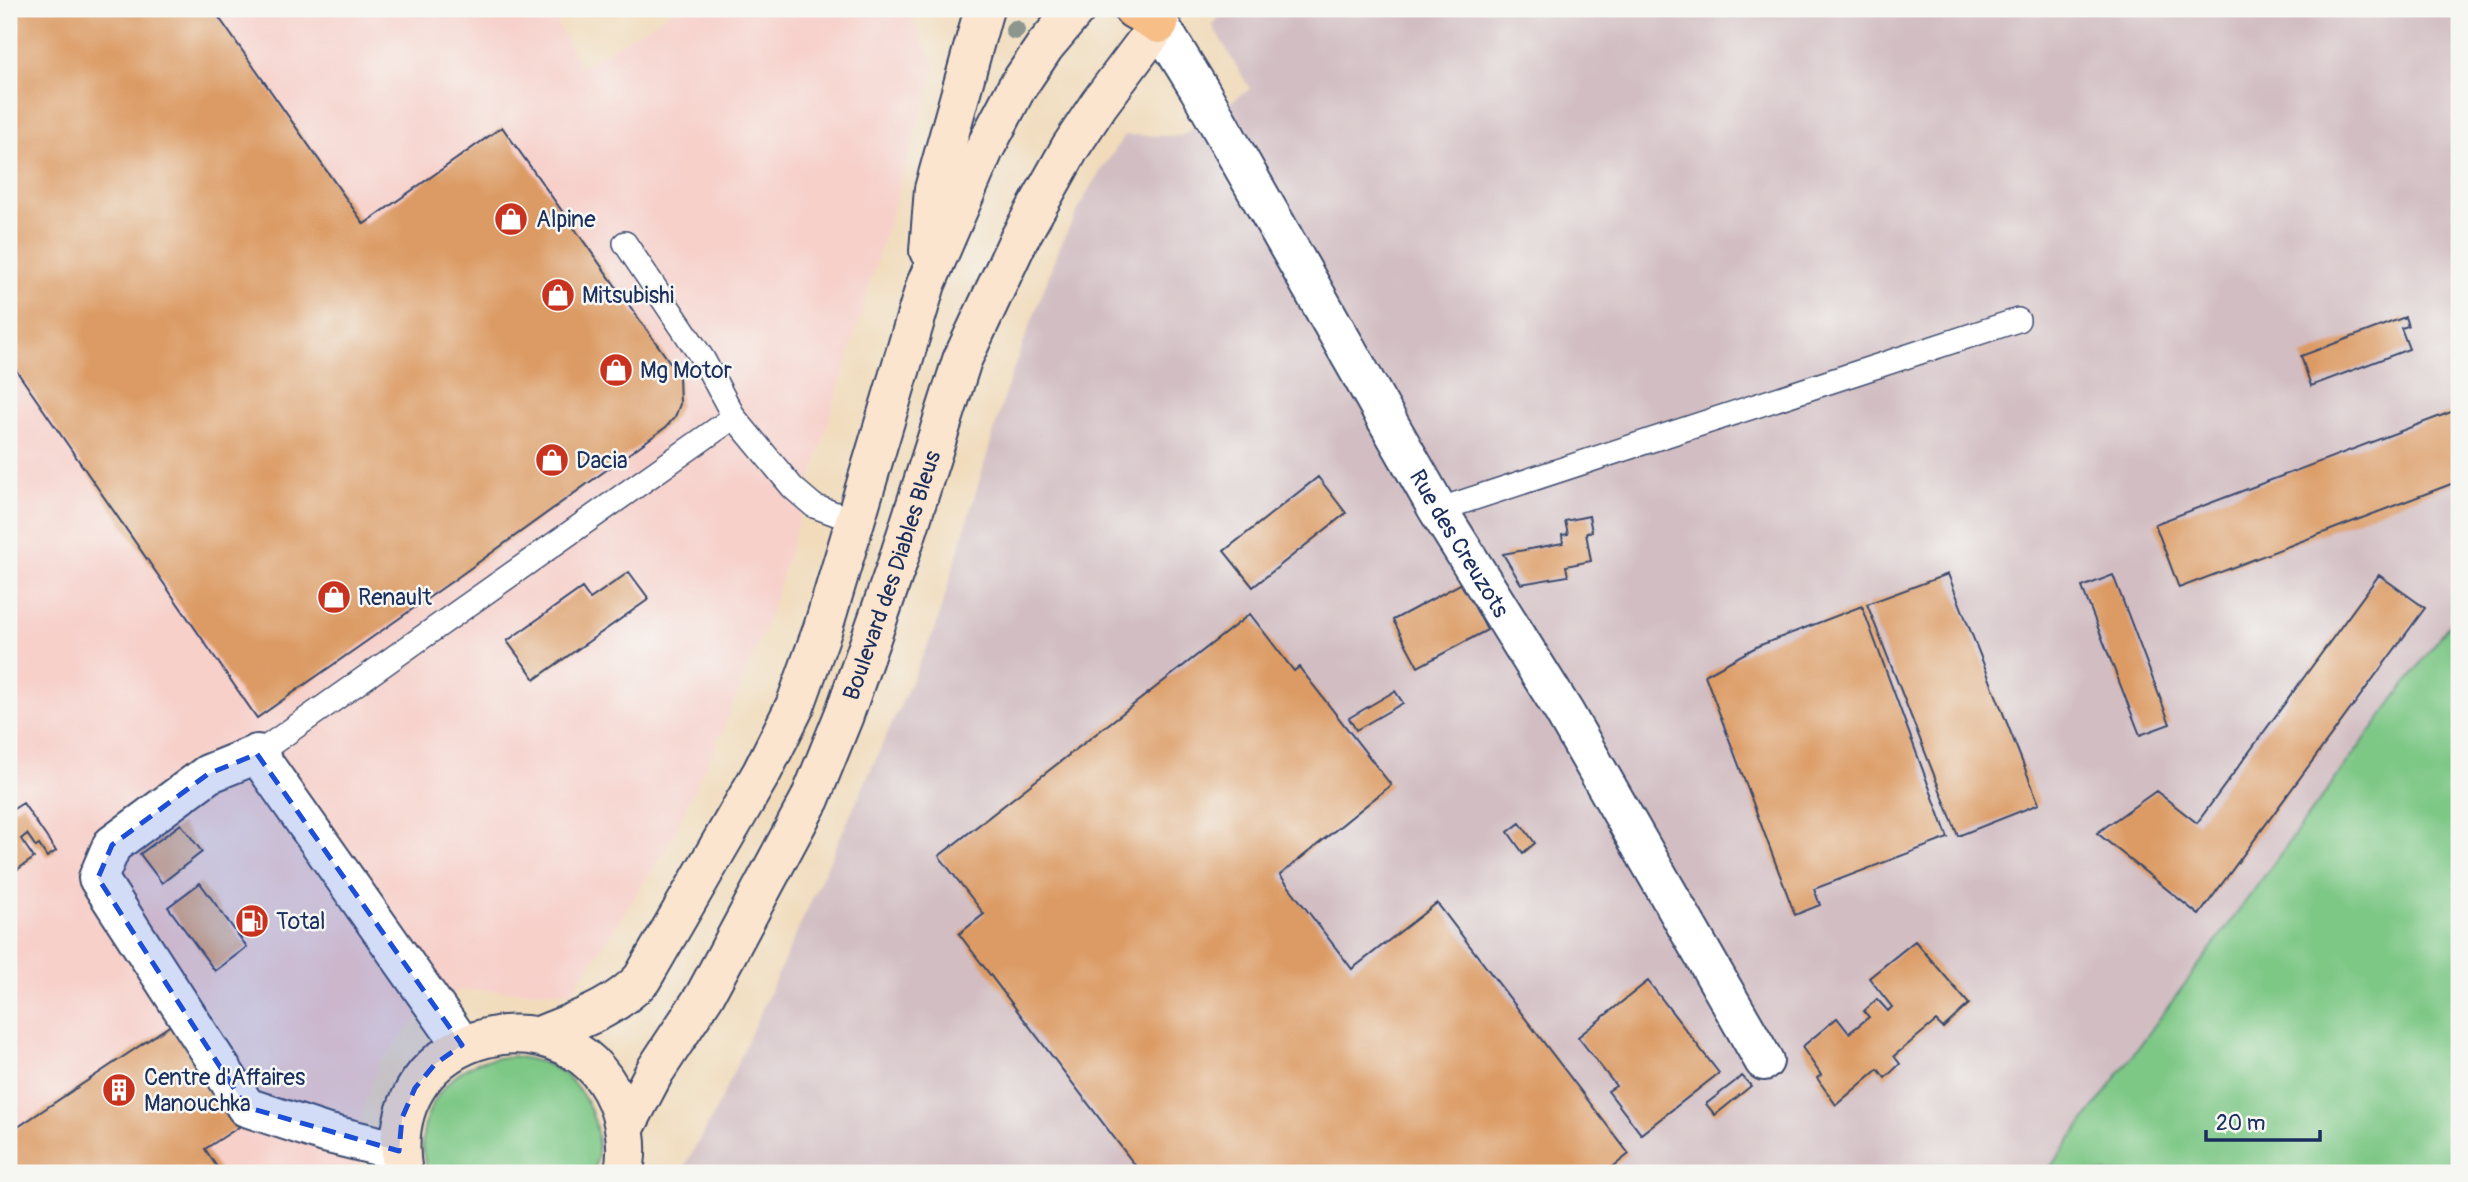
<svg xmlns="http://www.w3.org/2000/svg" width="2468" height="1182" font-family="Pangolin,sans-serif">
<rect width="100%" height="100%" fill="#f6f6f2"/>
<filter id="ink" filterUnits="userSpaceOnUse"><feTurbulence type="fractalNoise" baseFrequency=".0143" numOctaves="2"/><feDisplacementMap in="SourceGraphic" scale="14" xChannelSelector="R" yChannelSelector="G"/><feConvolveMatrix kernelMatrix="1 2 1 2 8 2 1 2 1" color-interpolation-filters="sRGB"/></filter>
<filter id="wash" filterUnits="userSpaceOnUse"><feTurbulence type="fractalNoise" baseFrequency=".00686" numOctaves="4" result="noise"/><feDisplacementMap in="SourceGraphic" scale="28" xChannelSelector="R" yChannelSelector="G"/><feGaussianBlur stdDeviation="1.57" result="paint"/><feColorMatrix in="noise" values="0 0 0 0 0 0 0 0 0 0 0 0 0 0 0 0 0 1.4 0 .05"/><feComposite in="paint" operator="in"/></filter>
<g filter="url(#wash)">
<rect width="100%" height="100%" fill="#f1dbbb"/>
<path fill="#f7d0ca" d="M 9,9 L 550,9 L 581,67 L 677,9 L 906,9 L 936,65 L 771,612 L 721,733 L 666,849 L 572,992 L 458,990 L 414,1021 L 377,1066 L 360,1117 L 362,1173 L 9,1173 Z"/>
<path fill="#d2bec2" d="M 1227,9 L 2459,9 L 2459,611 L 2046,1173 L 681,1173 L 716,1110 L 935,629 L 1009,381 L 1060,246 L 1090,187 L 1125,135 L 1181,136 L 1250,89 L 1212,25 Z"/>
<path fill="#7ec886" stroke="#4c7c72" stroke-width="2" d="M 2459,611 L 2459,1173 L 2046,1173 Z
M 513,1056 C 522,1058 532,1059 540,1062 C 578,1073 600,1115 598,1152 C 598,1159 595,1166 593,1173 L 428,1173 C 426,1166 424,1159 423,1152 C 418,1113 448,1069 486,1060 C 495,1058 504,1057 513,1056 Z"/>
<g id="blocks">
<path fill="#dc9b65" d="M 9,9 L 213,9 L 364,224 L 502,127 L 679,375 L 680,404 L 675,417 L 666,427 L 454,580 L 257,718 L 9,360 Z
M 2405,317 L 2408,326 L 2401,328 L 2409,349 L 2311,386 L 2301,356 Z
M 2459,409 L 2459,481 L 2179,588 L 2155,524 Z
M 1318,477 L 1346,513 L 1253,587 L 1224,551 Z
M 1589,516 L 1592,532 L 1586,533 L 1591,561 L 1566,566 L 1568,576 L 1521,584 L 1503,554 L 1563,543 L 1562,535 L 1568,534 L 1565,521 Z
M 629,572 L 649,599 L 535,679 L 507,641 L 582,588 L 590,599 Z
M 1948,574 L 2039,804 L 1958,836 L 1867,604 Z
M 2113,575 L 2170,724 L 2140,735 L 2082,587 Z
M 2379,575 L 2425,608 L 2199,915 L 2097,833 L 2156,791 L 2197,823 Z
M 1462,583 L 1487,630 L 1418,667 L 1393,620 Z
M 1862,606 L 1948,838 L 1814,889 L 1820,905 L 1795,915 L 1705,675 L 1758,646 Z
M 1250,614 L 1294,671 L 1299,667 L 1391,785 L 1280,875 L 1352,969 L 1437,903 L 1629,1154 L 1605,1173 L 1141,1173 L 959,934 L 984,914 L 939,856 Z
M 1395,691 L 1403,703 L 1356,730 L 1349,718 Z
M 23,803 L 56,851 L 47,857 L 39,845 L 36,847 L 27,834 L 21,839 L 34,858 L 12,873 L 9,867 L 9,812 Z
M 1520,823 L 1535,843 L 1523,853 L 1508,832 Z
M 181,824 L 202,852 L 162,883 L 140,854 Z
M 200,883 L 247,947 L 215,971 L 168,907 Z
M 1915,941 L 1969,1004 L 1943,1028 L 1936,1021 L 1894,1056 L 1900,1064 L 1885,1078 L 1878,1069 L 1836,1105 L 1817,1078 L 1821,1075 L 1802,1047 L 1837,1018 L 1849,1033 L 1869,1017 L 1864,1011 L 1877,999 L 1888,1011 L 1892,1007 L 1869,978 Z
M 1648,981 L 1719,1073 L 1641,1134 L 1608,1091 L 1616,1086 L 1578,1037 Z
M 171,1025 L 239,1127 L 205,1149 L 221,1173 L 9,1173 L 9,1133 Z
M 1742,1076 L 1751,1086 L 1715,1115 L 1706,1104 Z"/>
</g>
</g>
<g filter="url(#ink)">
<use href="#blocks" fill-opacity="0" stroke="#3b496c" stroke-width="2"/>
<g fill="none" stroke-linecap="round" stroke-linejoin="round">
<g stroke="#3b496c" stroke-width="26">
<path id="service" d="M 734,417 L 793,488 L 814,506 L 855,521
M 1438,510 L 2018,320
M 257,754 L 734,417 L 703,359 L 625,243"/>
</g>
<g stroke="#3b496c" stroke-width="42">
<g id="minor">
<path id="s1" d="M 1159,24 L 1199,89 L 1438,510 L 1564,712 L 1764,1061"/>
<path d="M 399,1151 L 325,1133 L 246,1107 L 98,878 L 112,845 L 208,774 L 257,754 L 462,1045"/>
</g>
</g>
<g stroke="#3b496c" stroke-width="42">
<g id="secondary">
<path d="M 929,251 L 934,189 L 984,9"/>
<path d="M 539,1036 C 577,1020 613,1010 642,979 L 762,772 L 795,706 L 823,628 L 926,284 L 984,150 L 1016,89 L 1045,46 L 1076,9"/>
<path id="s2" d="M 625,1128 L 655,1071 L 705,995 L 810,799 L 844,715 L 896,567 L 962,360 L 1018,241 L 1070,148 L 1099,104 L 1159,24"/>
<path d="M 403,1173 C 376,1025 578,982 620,1111 C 626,1131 629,1152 623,1173"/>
</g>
</g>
<g stroke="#3b496c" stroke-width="42">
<path id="primary" d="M 1133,9 L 1159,24"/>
</g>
<use href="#service" stroke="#fff" stroke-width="23"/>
<use href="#minor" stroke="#fff" stroke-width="38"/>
<use href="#secondary" stroke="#fce5cf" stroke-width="38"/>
<use href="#primary" stroke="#f7be88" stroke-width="38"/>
</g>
<circle fill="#8c968e" cx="1015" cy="30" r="10"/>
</g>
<path fill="#1d4ed8" fill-opacity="0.2" stroke="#1d4ed8" stroke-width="5" stroke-dasharray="14 9" stroke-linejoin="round" d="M 257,754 L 462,1045 L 435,1064 L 415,1088 L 402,1118 L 399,1151 L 246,1107 L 98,878 L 112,845 L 208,774 Z"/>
<defs>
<g id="shop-disc" transform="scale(1.75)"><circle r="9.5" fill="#c8321e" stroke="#f6f6f2"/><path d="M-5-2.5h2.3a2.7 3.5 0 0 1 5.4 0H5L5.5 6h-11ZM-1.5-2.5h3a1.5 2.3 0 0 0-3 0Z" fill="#fff"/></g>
<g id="fuel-disc" transform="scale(1.75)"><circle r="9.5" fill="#c8321e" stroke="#f6f6f2"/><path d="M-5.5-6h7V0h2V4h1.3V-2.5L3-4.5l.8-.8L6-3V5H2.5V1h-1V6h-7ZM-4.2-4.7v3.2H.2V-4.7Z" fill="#fff"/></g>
<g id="building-disc" transform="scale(1.75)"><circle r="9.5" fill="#c8321e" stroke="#f6f6f2"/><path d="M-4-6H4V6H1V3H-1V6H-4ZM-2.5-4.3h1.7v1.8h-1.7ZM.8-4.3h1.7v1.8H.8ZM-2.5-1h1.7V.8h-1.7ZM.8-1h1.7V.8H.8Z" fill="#fff"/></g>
</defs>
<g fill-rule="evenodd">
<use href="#shop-disc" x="511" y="219"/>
<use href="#shop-disc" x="558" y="295"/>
<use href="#shop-disc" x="616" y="370"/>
<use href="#shop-disc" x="552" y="460"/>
<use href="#shop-disc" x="334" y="597"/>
<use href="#fuel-disc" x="252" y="921"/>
<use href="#building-disc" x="119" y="1090"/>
</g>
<g text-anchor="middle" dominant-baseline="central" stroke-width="5" stroke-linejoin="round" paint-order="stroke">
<g font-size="23" fill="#1b2f5e" stroke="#f6f6f2" text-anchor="start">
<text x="536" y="219">Alpine</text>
<text x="582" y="295">Mitsubishi</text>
<text x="640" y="370">Mg Motor</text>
<text x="576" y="460">Dacia</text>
<text x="358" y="597">Renault</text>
<text x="276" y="921">Total</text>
<text x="144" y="1077">Centre d'Affaires<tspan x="144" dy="26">Manouchka</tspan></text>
</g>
<g font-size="23" fill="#1b2f5e" stroke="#f6f6f2">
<text stroke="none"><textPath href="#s1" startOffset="600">Rue des Creuzots</textPath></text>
<text stroke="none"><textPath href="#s2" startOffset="616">Boulevard des Diables Bleus</textPath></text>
</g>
</g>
<rect width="2468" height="1182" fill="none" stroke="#f6f6f2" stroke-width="35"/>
<path d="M2206 1130v10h114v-10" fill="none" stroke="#1b2f5e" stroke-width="3.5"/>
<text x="2216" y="1130" font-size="21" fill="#1b2f5e" stroke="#f6f6f2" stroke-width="5" paint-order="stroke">20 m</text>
</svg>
